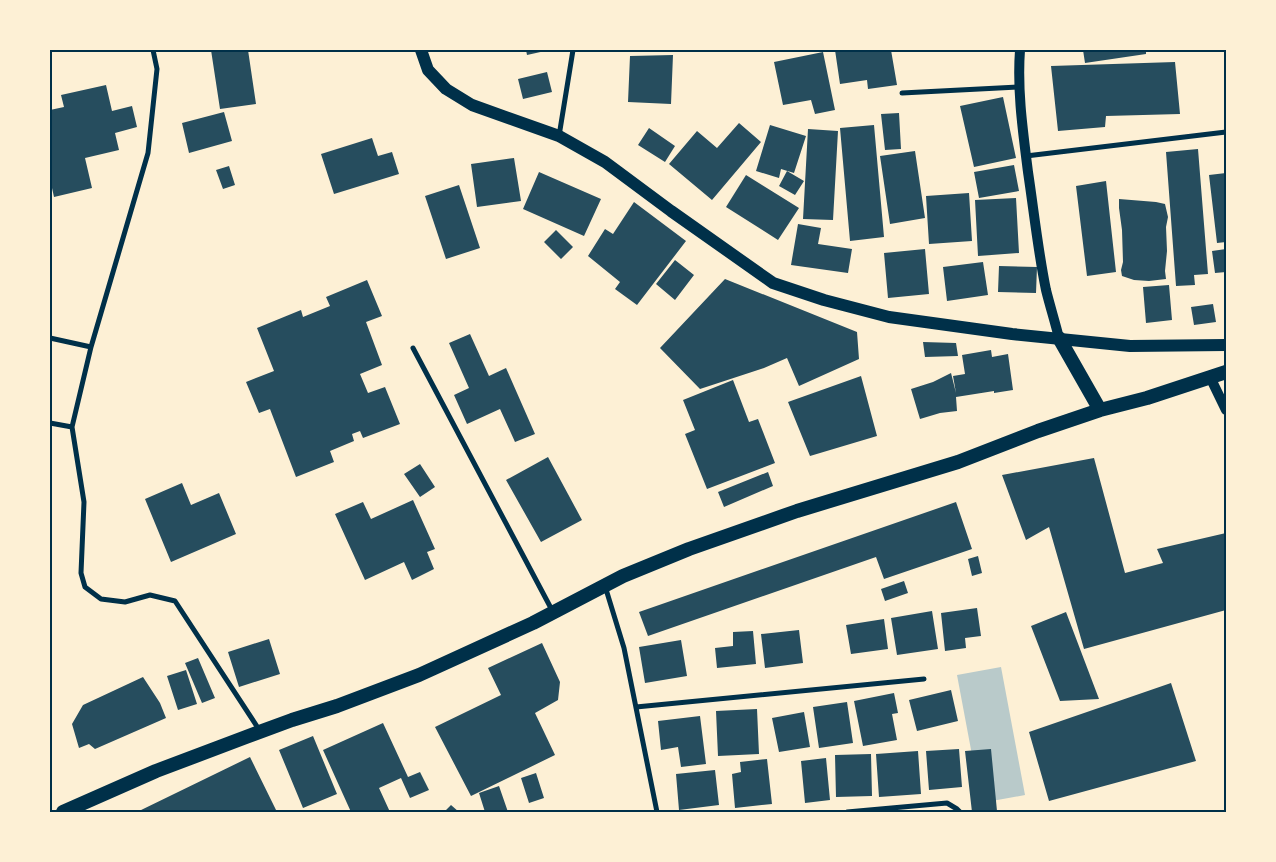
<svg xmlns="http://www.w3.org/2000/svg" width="1276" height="862" font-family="Manrope,sans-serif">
<rect width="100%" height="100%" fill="#fdf0d5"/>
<path fill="#b9caca" d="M 1001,667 L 1025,795 L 981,803 L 957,675 Z"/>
<path fill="#264d5e" d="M 211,50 L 248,50 L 256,104 L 220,109 Z
M 526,50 L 545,50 L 545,51 L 527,55 Z
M 835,50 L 891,50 L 897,85 L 868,89 L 867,80 L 840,84 Z
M 1083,50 L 1146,50 L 1146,54 L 1085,63 Z
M 823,52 L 835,110 L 815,114 L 811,100 L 783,105 L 774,62 Z
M 673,55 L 671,104 L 628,102 L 630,56 Z
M 1175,62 L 1180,114 L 1106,116 L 1105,127 L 1058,131 L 1051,66 Z
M 547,72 L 552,92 L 523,99 L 518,79 Z
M 106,85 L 112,111 L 132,106 L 137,127 L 115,133 L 119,150 L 85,158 L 92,188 L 54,197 L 50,179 L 50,110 L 64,107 L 61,95 Z
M 1003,97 L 1016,158 L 974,167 L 960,106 Z
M 224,112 L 232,141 L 189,153 L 182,123 Z
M 899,113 L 901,149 L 885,150 L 881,114 Z
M 739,123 L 761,142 L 712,200 L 669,164 L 697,131 L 717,148 Z
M 770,125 L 806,136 L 794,173 L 781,169 L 779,178 L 756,171 Z
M 874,125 L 884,237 L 850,241 L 840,128 Z
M 649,128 L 675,146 L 665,162 L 638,145 Z
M 808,129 L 838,131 L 833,220 L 803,219 Z
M 372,138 L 378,156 L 392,152 L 399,174 L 334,194 L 321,154 Z
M 1198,149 L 1208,274 L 1194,275 L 1195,285 L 1176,286 L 1166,152 Z
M 915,151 L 925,218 L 890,224 L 880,156 Z
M 514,158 L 521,201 L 477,207 L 471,164 Z
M 1014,165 L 1019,191 L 979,198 L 974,172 Z
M 229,166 L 235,185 L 223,189 L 216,170 Z
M 787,171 L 804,181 L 795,195 L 779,186 Z
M 539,172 L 601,199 L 584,236 L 523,209 Z
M 1226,173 L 1226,242 L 1217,243 L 1209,175 Z
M 746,175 L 799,208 L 778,240 L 726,207 Z
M 1106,181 L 1116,272 L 1087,276 L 1076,186 Z
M 459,185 L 480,248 L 446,259 L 425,196 Z
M 969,193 L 972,241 L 929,244 L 926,196 Z
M 1016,198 L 1019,253 L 978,256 L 975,200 Z
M 1119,199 L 1156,202 L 1165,204 L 1168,217 L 1166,227 L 1167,251 L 1165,271 L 1166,279 L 1149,281 L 1134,280 L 1122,276 L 1121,270 L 1123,262 L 1122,230 L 1119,208 Z
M 634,202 L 686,241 L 637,305 L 615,289 L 620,282 L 588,256 L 605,229 L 613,234 Z
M 798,224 L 821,228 L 818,244 L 852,249 L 848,273 L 791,265 Z
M 556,230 L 573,247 L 561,259 L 544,242 Z
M 925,249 L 929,294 L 888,298 L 884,253 Z
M 1226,249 L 1226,272 L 1215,273 L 1212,251 Z
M 675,260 L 694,275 L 675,300 L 656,284 Z
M 983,262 L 988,295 L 947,301 L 943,267 Z
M 999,266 L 1037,267 L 1036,293 L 998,292 Z
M 725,279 L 857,332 L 859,359 L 799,386 L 787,358 L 764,368 L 700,389 L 660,348 Z
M 367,280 L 382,316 L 366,322 L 382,365 L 360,374 L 368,393 L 385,387 L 400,424 L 363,438 L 360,431 L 352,434 L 354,441 L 330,451 L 334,462 L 296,477 L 270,409 L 259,413 L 246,382 L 274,371 L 257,328 L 301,310 L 303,317 L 330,306 L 326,297 Z
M 1169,285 L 1172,320 L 1146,323 L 1143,287 Z
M 1213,304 L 1216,322 L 1194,325 L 1191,307 Z
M 470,334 L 489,376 L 506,368 L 535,434 L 515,442 L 500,409 L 467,424 L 454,395 L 469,388 L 449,343 Z
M 923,342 L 956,343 L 958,356 L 925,357 Z
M 991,350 L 992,357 L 1008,354 L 1013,390 L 994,393 L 994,391 L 956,397 L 957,411 L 940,413 L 920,419 L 911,389 L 933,382 L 951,373 L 956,393 L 953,376 L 965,374 L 962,355 Z
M 861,376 L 877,436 L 810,456 L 788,402 Z
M 733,380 L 749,422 L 758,419 L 775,463 L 707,489 L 685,434 L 695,430 L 683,400 Z
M 548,457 L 582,520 L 541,542 L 506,480 Z
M 1094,458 L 1125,573 L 1163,563 L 1157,549 L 1226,533 L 1226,610 L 1084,649 L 1049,527 L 1026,540 L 1002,475 Z
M 420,464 L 435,487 L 420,497 L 404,474 Z
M 768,472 L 773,486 L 724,507 L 718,492 Z
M 182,483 L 191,505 L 219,493 L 236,534 L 171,562 L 145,499 Z
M 413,500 L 435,549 L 427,552 L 434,569 L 412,580 L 404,562 L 365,580 L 335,514 L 363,502 L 371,519 Z
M 956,502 L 972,549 L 884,579 L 876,557 L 648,636 L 639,612 Z
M 978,556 L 982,573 L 972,576 L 968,559 Z
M 904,581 L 908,593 L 885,601 L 881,589 Z
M 977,608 L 981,636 L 965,638 L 966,648 L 945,651 L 941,613 Z
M 932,611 L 938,649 L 897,655 L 891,618 Z
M 1066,612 L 1099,699 L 1060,701 L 1031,626 Z
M 884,619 L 888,649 L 851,654 L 846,625 Z
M 799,630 L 803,663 L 765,668 L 761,634 Z
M 753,631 L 756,664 L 717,668 L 715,648 L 733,646 L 733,632 Z
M 269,639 L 280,674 L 239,687 L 228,652 Z
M 681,640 L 687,676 L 645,683 L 639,647 Z
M 542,643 L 560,682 L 558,700 L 535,713 L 555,755 L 471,796 L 435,727 L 501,695 L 488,668 Z
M 198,658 L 215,698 L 202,703 L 185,663 Z
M 186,670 L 197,704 L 178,710 L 167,676 Z
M 143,677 L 160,703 L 166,718 L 95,749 L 89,744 L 79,748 L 72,724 L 83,705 Z
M 1171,683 L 1196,761 L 1049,801 L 1029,732 Z
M 951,690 L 958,721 L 917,731 L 909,700 Z
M 894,693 L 898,713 L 892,714 L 897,740 L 863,746 L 854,701 Z
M 847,702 L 853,743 L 819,748 L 813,707 Z
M 757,709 L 759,754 L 718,756 L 716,711 Z
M 804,712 L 810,747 L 779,752 L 772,718 Z
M 700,716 L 706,764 L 681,767 L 678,747 L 661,750 L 658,721 Z
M 383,723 L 408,777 L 420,772 L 429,790 L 410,798 L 401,778 L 379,788 L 390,812 L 351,812 L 323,750 Z
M 313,736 L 337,794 L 303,808 L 279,750 Z
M 959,749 L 962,787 L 929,790 L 926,751 Z
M 991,749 L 997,811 L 972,812 L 965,751 Z
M 918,751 L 921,794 L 879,797 L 876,754 Z
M 871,754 L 872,796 L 836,797 L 835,755 Z
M 250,757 L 277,812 L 137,812 Z
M 826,758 L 830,800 L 805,803 L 801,761 Z
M 767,759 L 772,804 L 735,808 L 732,774 L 741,772 L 740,762 Z
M 715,770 L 719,805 L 679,810 L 676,774 Z
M 536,773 L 544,798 L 529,803 L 521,778 Z
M 499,786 L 508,812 L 485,812 L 479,793 Z
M 451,805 L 459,812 L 444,812 Z"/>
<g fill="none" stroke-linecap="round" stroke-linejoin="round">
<path stroke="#003049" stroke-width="5" d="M 902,93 L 1019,87
M 559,136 L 573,50
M 1026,156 L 1226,132
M 50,338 L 91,347 L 148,153 L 157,69 L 153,50
M 413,348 L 553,612
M 50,423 L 72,427 L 84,502 L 81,573 L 85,587 L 101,599 L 125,602 L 150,595 L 175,601 L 260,731
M 72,427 L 91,347
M 605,586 L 624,648 L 657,812
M 636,707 L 924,679
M 847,812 L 947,803 L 957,809 L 960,812"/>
<path stroke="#003049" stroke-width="10" d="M 1020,50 C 1017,91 1023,132 1028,172 C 1034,212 1038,251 1046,290 C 1050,306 1055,322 1059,338
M 1210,377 L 1226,410"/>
<path stroke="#003049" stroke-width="12" d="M 421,50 L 428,70 L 446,89 L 472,105 L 559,136 L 605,162 L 671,211 L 773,283 L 824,300 L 889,317 L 1012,334 L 1130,346 L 1226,345"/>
<path stroke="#003049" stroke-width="14" d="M 1059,338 L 1100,410
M 63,812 L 156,771 L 246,737 L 292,720 L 337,706 L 419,675 L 533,623 L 623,576 L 689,549 L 797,511 L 958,462 L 1038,431 L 1100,410 L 1147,398 L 1226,372"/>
</g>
<rect width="1276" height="862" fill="none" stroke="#fdf0d5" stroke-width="102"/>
<rect x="51" y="51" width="1174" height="760" fill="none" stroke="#003049" stroke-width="2"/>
</svg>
